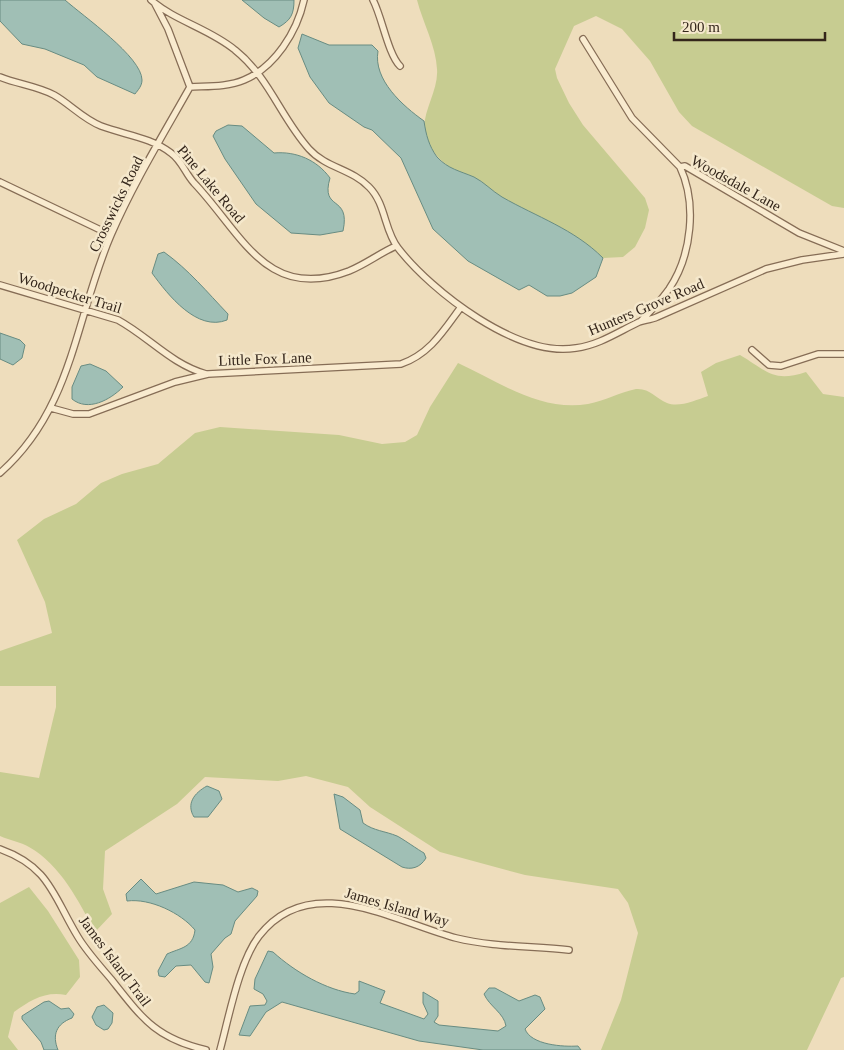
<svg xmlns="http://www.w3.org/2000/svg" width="844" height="1050" font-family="'Times New Roman',serif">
<rect width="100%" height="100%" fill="#eeddbc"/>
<path fill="#c7cc91" d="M 417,0 L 844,0 L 844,208 L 832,206 L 692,126 L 679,112 L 650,61 L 622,29 L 596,16 L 574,26 L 555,69 L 557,78 L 569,103 L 583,125 L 645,198 L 649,210 L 645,228 L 635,247 L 623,257 L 603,258 C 575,230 538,217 503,198 C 493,192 485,183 475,178 C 469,174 460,174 454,170 C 443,164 431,151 426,139 C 418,116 439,93 437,69 C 436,46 423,23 417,0 Z
M 740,355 C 767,371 773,383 806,372 L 823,394 L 844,397 L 844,977 L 841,978 L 807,1050 L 601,1050 L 621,1000 L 638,933 L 628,903 L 618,889 L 525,875 L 440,852 L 370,807 L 348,787 L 306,776 L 278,781 L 205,777 L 177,804 L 105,851 L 103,889 L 112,914 L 95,932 C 79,902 61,865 29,847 C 21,842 9,840 0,836 L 0,772 L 39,778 L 56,707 L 56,686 L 0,686 L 0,651 L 52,633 L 45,602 L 17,540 L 44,519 L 76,504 L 101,483 L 122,474 L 158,464 L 195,433 L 220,427 L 339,435 L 382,444 L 405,442 L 417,435 L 430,407 L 458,363 C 499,382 541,412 588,404 C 605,401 620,392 636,389 C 650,388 655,398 667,403 C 679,408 696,400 708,396 L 701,372 L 716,363 Z
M 29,887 L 48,911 L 79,960 L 80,977 L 66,995 C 45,991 31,1000 14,1012 L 8,1037 L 18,1050 L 0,1050 L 0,903 Z"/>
<path fill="#a0bfb5" stroke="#688c82" d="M 0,0 L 65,0 C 83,16 142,57 142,80 C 142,86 138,90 135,94 L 97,77 L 84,65 L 45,49 L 22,44 L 0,21 Z
M 242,0 L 294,0 C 294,14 291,20 279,27 L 264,18 Z
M 302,34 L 329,45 L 372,45 L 378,51 C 373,80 403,106 424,121 C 426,135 429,146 437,157 C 448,169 460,171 474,177 C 484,182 492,191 502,197 C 537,217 574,229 603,258 L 596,277 L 572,293 L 560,296 L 547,296 L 529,285 L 519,290 L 468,261 L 433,229 L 401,158 L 372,130 L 364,127 L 329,103 L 310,77 L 298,48 Z
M 228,125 L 242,126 L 274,153 C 296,151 317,160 330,178 C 320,212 351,194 343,231 L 320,235 L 291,233 L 256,204 L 225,159 L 213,136 L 216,131 Z
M 164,252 C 189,270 207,292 228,314 L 227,320 C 197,332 168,295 152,273 L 158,254 Z
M 0,333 L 20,340 L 25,345 L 22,358 L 13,365 L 0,359 Z
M 90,364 L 106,371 L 123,387 C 110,400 88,412 72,399 L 72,387 L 81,366 Z
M 207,786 L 219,791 L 222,799 L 208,817 L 194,817 C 186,804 194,793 207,786 Z
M 334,794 L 343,797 L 360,810 L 363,823 C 374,831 385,831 397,836 C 400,837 420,851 424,853 L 426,858 C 420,868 411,870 402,867 L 340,829 Z
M 141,879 L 156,894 L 194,882 L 223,885 L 238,892 L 252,888 L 258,891 L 257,896 L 235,921 L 231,934 L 225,938 L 211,954 L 213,967 L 209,983 L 205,982 L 191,965 L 176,966 L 165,977 L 159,976 L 158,971 L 167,954 C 180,948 193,948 195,930 C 181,913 150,898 127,901 L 126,894 Z
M 268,951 L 273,952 C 295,972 326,990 355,994 L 359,991 L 359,981 L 385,991 L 380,1003 L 424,1019 L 428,1014 L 423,1003 L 423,992 L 438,1001 L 438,1016 L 434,1022 L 439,1025 L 498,1031 L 506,1026 C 504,1013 489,1006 484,994 L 489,988 L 495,988 L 519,1001 L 535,995 L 540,997 L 545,1009 L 525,1029 C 531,1045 563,1047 578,1046 L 581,1050 L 483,1050 L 419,1041 L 282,1002 L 266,1012 L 250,1036 L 239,1035 L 250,1006 L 265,1005 L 267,1001 L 263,994 L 254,989 L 255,979 Z
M 49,1001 L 61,1009 L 69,1008 L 74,1014 L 72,1018 C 56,1024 52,1035 58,1050 L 44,1050 L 41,1042 L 22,1019 L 22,1016 L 44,1002 Z
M 104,1005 L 113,1013 L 112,1023 L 108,1029 L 104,1030 L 96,1025 L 92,1017 L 97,1007 Z"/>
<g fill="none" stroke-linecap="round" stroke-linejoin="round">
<g stroke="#866d56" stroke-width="8">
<path id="minor" d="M 151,0 C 175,21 210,29 235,50 C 269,77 281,118 309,149 C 326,168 352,169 369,187 C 386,204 384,230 398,248 C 432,292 518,358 576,348 C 599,345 618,332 639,322 C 644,320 651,320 657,317 L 766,269 L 802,260 L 844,254
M 373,0 C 382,17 388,54 400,66
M 155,4 L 168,29 L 190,87
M 583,39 L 632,118 L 680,167 L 685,166 L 799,233 L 844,251
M 0,77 C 17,84 37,86 54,95 C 70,104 83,119 101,126 C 125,135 150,137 171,153 C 182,161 185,173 194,183 C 241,232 266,303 349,271 C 366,264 380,253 396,246
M 0,182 L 111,235
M 0,285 L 118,320 C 149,337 171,364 206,374
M 641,321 C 651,311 661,300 669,289 C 692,255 697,203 680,167
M 752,350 L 769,365 L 781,366 L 818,354 L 844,354
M 51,408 L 73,414 L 89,414 L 175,382 L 208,374 L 401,364 C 430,354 444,330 461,307
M 0,473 C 73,409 75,318 111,235 C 133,184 163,135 190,87 C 207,86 228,87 244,80 C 275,67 297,32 304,0
M 0,849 C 50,867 53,896 78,937 C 87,952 100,966 111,979 C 142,1018 155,1038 206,1050
M 220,1050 C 229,1017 239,962 259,936 C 310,870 393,921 456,938 C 492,947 532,946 569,950"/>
</g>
<use href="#minor" stroke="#f9ebcf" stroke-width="5.5"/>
</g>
<g text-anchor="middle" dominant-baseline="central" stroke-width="5" stroke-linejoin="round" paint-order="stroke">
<g font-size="15" fill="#34261b" stroke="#f5e8cc">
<text transform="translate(736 183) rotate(29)">Woodsdale Lane</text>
<text transform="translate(211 184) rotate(50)">Pine Lake Road</text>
<text transform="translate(116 204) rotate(-64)">Crosswicks Road</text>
<text transform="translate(70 293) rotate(17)">Woodpecker Trail</text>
<text transform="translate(646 307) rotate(-23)">Hunters Grove Road</text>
<text transform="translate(265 359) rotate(-2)">Little Fox Lane</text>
<text transform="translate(397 907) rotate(16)">James Island Way</text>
<text transform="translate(115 961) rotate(53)">James Island Trail</text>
</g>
</g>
<path d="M674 32v8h151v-8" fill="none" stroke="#34261b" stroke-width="2.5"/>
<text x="682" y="32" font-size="15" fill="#34261b" stroke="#f5e8cc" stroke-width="4" paint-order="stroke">200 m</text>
</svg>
